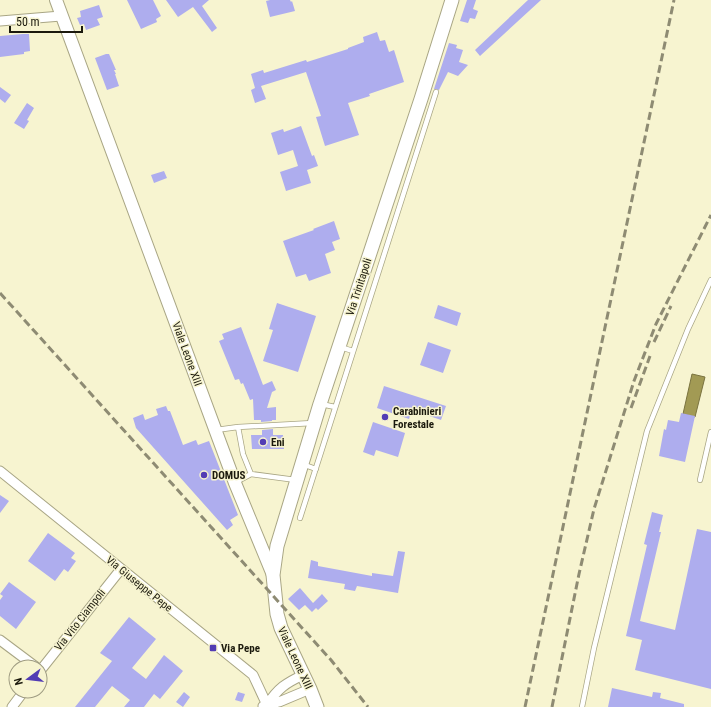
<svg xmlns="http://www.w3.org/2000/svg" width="711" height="707" font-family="'Roboto Condensed',sans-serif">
<rect width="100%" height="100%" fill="#f7f4d0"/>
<path fill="#a29a54" stroke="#7a733f" d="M 692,374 L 705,377 L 695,417 L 683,414 Z"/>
<path fill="#aeadee" d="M 127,0 L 153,0 L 161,16 L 156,19 L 157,22 L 141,29 Z
M 166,0 L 209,0 L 202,6 L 217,28 L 212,32 L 193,7 L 178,17 Z
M 270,0 L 290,0 L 291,2 L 292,1 L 295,11 L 270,17 L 266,1 Z
M 467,0 L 476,0 L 473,9 L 478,11 L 475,19 L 470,18 L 468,23 L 460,21 Z
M 528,0 L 541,0 L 480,56 L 475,50 Z
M 99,5 L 103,17 L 97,19 L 100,25 L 86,30 L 84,24 L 80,25 L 77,18 L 81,17 L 80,11 Z
M 377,32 L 380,41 L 385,40 L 389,52 L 394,50 L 404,82 L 369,94 L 370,96 L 348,103 L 359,135 L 325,146 L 316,117 L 321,116 L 306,72 L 261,86 L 266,99 L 255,103 L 251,90 L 255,88 L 251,74 L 263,70 L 264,73 L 306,60 L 307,62 L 348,49 L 348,48 L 364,42 L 363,37 Z
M 23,34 L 29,34 L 30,51 L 24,52 L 24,54 L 0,57 L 0,36 Z
M 449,43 L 457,45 L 456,48 L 463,50 L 459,62 L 468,65 L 458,76 L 448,72 L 439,90 L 434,89 Z
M 106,54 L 109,54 L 116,70 L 114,70 L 116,74 L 115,74 L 119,86 L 107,90 L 95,58 Z
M 0,87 L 11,95 L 5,103 L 0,99 Z
M 27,103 L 34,108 L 27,120 L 29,121 L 24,129 L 14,123 Z
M 301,126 L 312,156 L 314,155 L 318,166 L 307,170 L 311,183 L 286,191 L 280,172 L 298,166 L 293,150 L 278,155 L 271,133 L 283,129 L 284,132 Z
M 164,171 L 167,178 L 154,183 L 151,175 Z
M 334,221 L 340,239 L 332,242 L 335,250 L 325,254 L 331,273 L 309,281 L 306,274 L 296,277 L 283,241 L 314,230 L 313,229 Z
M 277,303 L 316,316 L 298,372 L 263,361 L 273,330 L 269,329 Z
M 438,305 L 461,313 L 457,326 L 434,318 Z
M 241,327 L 263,385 L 272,381 L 276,390 L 272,392 L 267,408 L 276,407 L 276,420 L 272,420 L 272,421 L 261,422 L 261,420 L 254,420 L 253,399 L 250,400 L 243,383 L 241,384 L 239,379 L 235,380 L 219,341 L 224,339 L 222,334 Z
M 428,342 L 451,350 L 443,373 L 420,365 Z
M 384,386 L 446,406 L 441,420 L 412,410 L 409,419 L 377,408 Z
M 166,406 L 168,411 L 170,411 L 183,445 L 196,440 L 198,445 L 209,441 L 238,515 L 230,520 L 233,525 L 227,530 L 136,428 L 133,418 L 143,414 L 145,420 L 158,415 L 156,409 Z
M 681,413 L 695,416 L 685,462 L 659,456 L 664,429 L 666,430 L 668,420 L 679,422 Z
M 373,422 L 405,433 L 398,457 L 376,450 L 374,456 L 363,452 Z
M 273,429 L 273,435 L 283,435 L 284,449 L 252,449 L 251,435 L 262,435 L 262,430 Z
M 0,495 L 9,501 L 0,513 Z
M 652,512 L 663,515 L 659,532 L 661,532 L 640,621 L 675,630 L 697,529 L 711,532 L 711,689 L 635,670 L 642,640 L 626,636 L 647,545 L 644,544 Z
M 48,533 L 75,553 L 71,558 L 76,561 L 68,572 L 64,569 L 55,581 L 28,561 Z
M 398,551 L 405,552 L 398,593 L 357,586 L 355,591 L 344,589 L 345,584 L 308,578 L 311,560 L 318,562 L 318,566 L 372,576 L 372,573 L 393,576 Z
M 9,582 L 36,602 L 16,629 L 0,616 L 0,600 L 3,596 L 0,594 Z
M 300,588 L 313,603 L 322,594 L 328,601 L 318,610 L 316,608 L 312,612 L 305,605 L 299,610 L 288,599 Z
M 129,617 L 156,639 L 132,668 L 146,679 L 164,655 L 183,671 L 160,699 L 154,694 L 144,707 L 124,707 L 130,700 L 112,686 L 95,707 L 75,707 L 112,661 L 100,653 Z
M 612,688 L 652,697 L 653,692 L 661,693 L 660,698 L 684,704 L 684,707 L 608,707 Z
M 184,692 L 190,697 L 183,707 L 176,702 Z
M 238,692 L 245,694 L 242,702 L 235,700 Z"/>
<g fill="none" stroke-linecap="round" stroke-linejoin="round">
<g stroke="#a9a685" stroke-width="6">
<path id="service" d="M 340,347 L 353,351
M 321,404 L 335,407
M 238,427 L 243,454 L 251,474
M 216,430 L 238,427 L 313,423
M 302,464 L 316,469
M 700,480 L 711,432
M 236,482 L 251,474 L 296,480
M 300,518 L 436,92
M 582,707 L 594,648 L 647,431 L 688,329 L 711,280"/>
</g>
<g stroke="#a9a685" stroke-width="11">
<path id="minor" d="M 0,21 L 61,16
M 0,471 L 253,675 L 267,705
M 0,640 L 36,667
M 40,671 L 121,569
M 267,705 C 278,688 286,683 303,675
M 263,706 L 279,702 L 310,689
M 12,707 L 24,691"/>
</g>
<g stroke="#a9a685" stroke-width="14">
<path id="tertiary" d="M 56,0 L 235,483 L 273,575"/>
</g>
<g stroke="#a9a685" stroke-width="15">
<path id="secondary" d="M 317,707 L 310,689 L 281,628 L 277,614 L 273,575 L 277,546 L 320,404 L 421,99 L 452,0"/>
</g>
<use href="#service" stroke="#fff" stroke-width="4.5"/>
<use href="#minor" stroke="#fff" stroke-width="9"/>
<use href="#tertiary" stroke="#fff" stroke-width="12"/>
<use href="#secondary" stroke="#fff" stroke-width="13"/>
<path stroke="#8e8b73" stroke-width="3" stroke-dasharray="8 4" stroke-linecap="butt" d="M 0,293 L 331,660 L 368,707
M 654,342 L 671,306
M 631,408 L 650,356
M 525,707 L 674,0
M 552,707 L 579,574 L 594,509 L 634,381 L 656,324 L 711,215"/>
</g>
<g fill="#523cb4" stroke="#f7f4d0" stroke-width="1.5">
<circle cx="385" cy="417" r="4"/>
<circle cx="263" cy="442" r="4"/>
<circle cx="204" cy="475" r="4"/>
<rect x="209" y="644" width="8" height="8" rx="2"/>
</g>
<g text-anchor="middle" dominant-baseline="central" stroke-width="3" stroke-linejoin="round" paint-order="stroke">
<g font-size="11" fill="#1b190d" stroke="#f7f4d0">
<text transform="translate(359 287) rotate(-72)">Via Trinitapoli</text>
<text transform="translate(187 354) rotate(70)">Viale Leone XIII</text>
<text transform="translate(139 584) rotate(39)">Via Giuseppe Pepe</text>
<text transform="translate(80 620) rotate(-52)">Via Vito Ciampoli</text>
<text transform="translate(295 658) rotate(65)">Viale Leone XIII</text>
</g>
<g font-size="11" font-weight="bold" fill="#1b190d" stroke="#f7f4d0" text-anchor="start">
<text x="393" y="411">Carabinieri<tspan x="393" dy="13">Forestale</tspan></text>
<text x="271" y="442">Eni</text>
<text x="212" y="475">DOMUS</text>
<text x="221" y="648">Via Pepe</text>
</g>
</g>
<g transform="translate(28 679) rotate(255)"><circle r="19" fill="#f7f4d0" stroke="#9f9c82"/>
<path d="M0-3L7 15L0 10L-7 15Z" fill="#523cb4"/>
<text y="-6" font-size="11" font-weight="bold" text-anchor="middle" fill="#1b190d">N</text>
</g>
<path d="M10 26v6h72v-6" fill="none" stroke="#1b190d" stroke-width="2"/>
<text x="16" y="26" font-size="12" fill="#1b190d" stroke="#f7f4d0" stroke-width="3" paint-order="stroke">50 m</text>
</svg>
